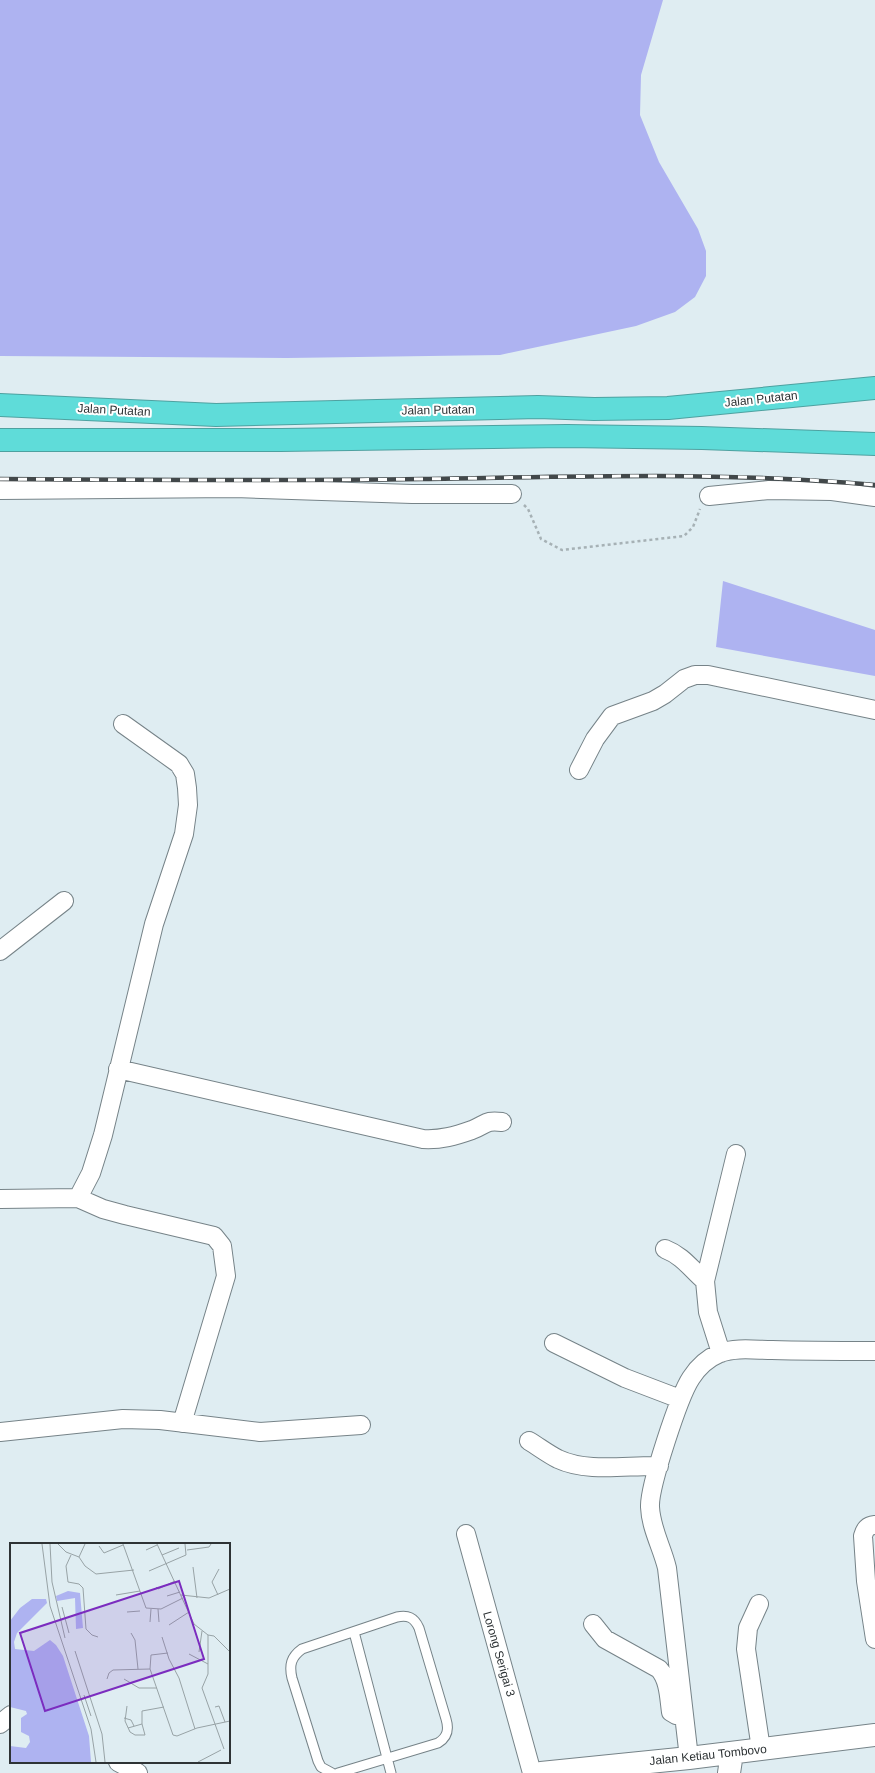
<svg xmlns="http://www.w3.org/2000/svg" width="875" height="1773" font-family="Helvetica,sans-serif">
<rect width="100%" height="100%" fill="#dfedf2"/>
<path fill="#aeb3f1" d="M 0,0 L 663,0 L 641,75 L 640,115 L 659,162 L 698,229 L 706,251 L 706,276 L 695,297 L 675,312 L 636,326 L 500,355 L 287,358 L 0,356 Z
M 723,581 L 875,630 L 875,676 L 716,647 Z"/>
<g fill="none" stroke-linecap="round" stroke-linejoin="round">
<g stroke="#768388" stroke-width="11">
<path id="lane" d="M 354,1632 L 391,1773
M 332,1773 L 321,1767 L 318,1761 L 292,1678 C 289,1665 291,1657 302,1649 L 397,1617 C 408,1615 414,1617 419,1628 L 446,1719 C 449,1729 448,1737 438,1743 L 338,1773"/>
</g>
<g stroke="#768388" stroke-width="20">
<path id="street" d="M 0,490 L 235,488 L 412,494 L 512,494
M 709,496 L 769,490 L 832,491 L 875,497
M 579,770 L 595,739 L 612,716 L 653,701 L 665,694 L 684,679 L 695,675 L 708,675 L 875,710
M 0,951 L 64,901
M 118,1069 L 423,1139 C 441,1140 455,1136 472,1130 C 487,1124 485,1120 502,1122
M 78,1198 L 91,1173 L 103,1135 L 154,924 L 184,834 L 188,805 L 187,788 L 185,774 L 179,764 L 123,724
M 0,1199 L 78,1198 L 103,1209 L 125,1215 L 214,1236 L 222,1246 L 226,1276 L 182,1423
M 665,1249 C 683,1256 691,1269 705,1281 L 708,1312 L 721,1353
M 705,1281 L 736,1154
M 554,1343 L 625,1378 L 680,1399
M 0,1432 L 123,1419 L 160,1420 L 260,1432 L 361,1425
M 529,1441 C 539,1447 548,1454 558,1459 C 588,1473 627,1465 659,1466
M 875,1525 C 867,1526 865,1529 863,1536 L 866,1581 L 875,1639
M 466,1534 L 532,1773
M 759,1604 L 748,1628 L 746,1649 L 761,1749
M 593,1624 L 605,1639 L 659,1669 C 669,1680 669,1698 671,1712 L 676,1715 L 684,1716
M 0,1724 L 11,1715
M 689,1758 L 667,1568 C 662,1547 651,1529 650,1507 C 649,1487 679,1396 691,1378 C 698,1367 708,1358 720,1353 C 736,1347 756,1350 772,1350 C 806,1351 841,1351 875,1351
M 118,1762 L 138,1773"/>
</g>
<g stroke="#768388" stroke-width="24">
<path id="secondary" d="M 541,1773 L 689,1758 L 875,1735
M 729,1773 L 732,1753"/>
</g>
<g stroke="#4ea1a0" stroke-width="24">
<path id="highway" d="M 0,405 L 216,415 L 538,407 L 594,409 L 668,408 L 875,388
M 0,440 L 281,440 L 567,436 L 702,438 L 875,444"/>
</g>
<path stroke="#a6b1b5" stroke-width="2.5" stroke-dasharray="3 3" stroke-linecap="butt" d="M 524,505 L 528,509 L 541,539 L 562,550 L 684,536 L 693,527 L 700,509"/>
<use href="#lane" stroke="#fff" stroke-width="9"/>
<use href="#street" stroke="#fff" stroke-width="18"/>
<use href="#secondary" stroke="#fff" stroke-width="22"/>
<use href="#highway" stroke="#5fdcd9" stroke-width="22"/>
<g stroke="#42484a" stroke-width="4.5">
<path id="rail" d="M 0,479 C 141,480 282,481 422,479 C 573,477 725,471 875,485"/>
</g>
<use href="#rail" stroke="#fff" stroke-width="3" stroke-dasharray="9" stroke-linecap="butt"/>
</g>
<g text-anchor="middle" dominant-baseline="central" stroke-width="4" stroke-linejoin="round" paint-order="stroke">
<g font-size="12" fill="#2e3335" stroke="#fff">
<text transform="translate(761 399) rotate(-6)">Jalan Putatan</text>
<text transform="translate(114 410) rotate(3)">Jalan Putatan</text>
<text transform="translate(438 410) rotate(-1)">Jalan Putatan</text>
<text transform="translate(499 1654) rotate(74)">Lorong Serigai 3</text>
<text transform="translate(708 1755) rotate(-6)">Jalan Ketiau Tombovo</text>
</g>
</g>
<g transform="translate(10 1543)">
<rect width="220" height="220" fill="#dfedf2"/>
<path d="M 58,48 L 70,50 L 73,85 L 66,86 L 65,55 L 47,58 L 46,53 ZM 22,56 L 36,56 L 37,60 L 7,90 L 4,99 L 5,106 L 24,108 L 40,97 L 46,102 L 53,113 L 79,193 L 81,219 L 0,219 L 0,203 L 16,205 L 20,199 L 19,193 L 11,189 L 11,175 L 17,171 L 16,168 L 0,164 L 0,78 L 10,65 Z" fill="#aeb3f1"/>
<path fill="none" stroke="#98a3a6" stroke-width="1" d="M 32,1 L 40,63 L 81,186 L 86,219M 40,1 L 42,39 L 55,95M 48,1 L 56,9 L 69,14M 113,1 L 136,65 L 151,66 L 173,55M 147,1 L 184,81 L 198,92 L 198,131 L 192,145 L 214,206M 89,3 L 94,10 L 113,2M 136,7 L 147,2M 177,7 L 199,4 L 201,1M 61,12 L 56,23 L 58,39 L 69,41 L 73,45 L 76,86 L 82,92 L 88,94M 152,12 L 169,5M 69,14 L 75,23 L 86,31 L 124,27M 69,14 L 75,1M 183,24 L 187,55M 139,28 L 176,12 L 175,1M 146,44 L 148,46 L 165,38M 106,52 L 130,48M 171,52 L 199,55 L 220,46M 208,52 L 202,39 L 209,26M 157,53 L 170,49M 52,64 L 59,90M 148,66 L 149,79M 117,69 L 130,68M 140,79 L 141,66M 159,82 L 179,69M 121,90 L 125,97 L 128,126M 198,92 L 204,93 L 220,109M 152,94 L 159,116 L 169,135 L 185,186M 65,108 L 92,191 L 95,219M 189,109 L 192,88M 158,110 L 141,112 L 140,126 L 163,192 L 167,193 L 187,185 L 220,178M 179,111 L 198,121M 97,136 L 99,130 L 103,127 L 140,126M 114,136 L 129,145 L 147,145M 74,152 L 81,173M 117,163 L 115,178 L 120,189 L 125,192 L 135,192 L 132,181M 205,164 L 209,163 L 215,179M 114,175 L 121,177 L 124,183M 118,185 L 132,181 L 132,168 L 154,164M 188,219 L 211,207"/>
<path fill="#7b2cbf" fill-opacity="0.15" stroke="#7b2cbf" stroke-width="2" d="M 169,38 L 194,116 L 35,168 L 10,90 Z"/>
<rect width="220" height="220" fill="none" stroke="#2e3335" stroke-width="2"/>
</g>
</svg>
